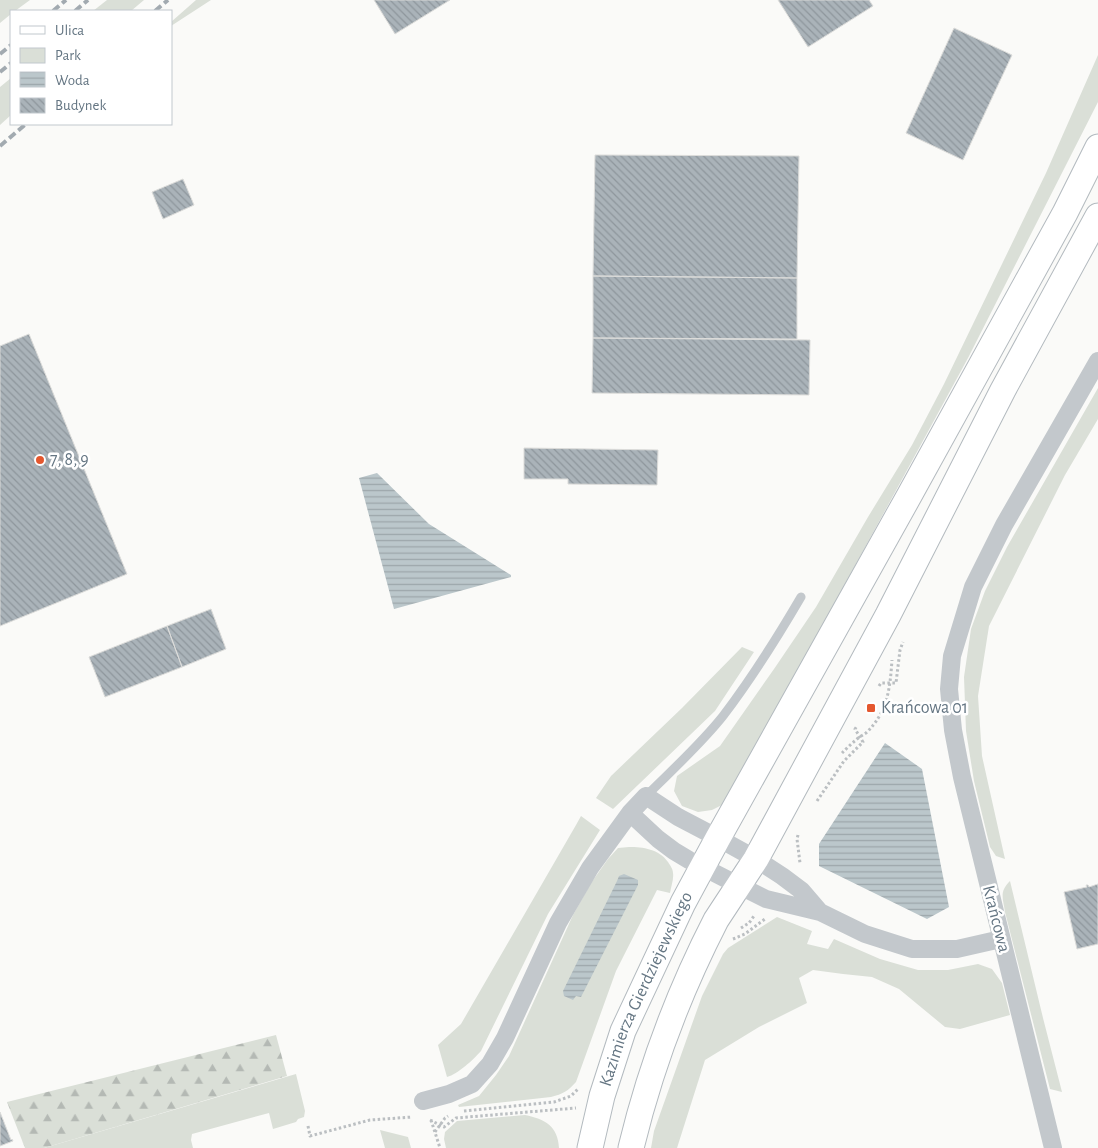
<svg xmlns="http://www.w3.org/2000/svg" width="1098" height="1148" font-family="'Alegreya Sans',sans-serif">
<defs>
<pattern id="forest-firs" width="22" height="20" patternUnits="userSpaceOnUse" patternTransform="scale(1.25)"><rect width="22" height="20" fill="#dadfd7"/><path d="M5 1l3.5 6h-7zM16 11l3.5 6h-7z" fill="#b4b9b4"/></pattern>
<pattern id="water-rules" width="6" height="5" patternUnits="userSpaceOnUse" patternTransform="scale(1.25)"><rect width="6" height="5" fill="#bbc7cb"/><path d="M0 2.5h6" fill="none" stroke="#9ca6aa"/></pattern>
<pattern id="building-back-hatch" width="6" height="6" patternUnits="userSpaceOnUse" patternTransform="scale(1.25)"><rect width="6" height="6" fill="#aab3b9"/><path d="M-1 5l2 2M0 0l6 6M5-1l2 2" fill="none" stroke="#8e969c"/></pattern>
</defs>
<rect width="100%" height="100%" fill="#fafaf8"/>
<path fill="#dadfd7" d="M 0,0 L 30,0 L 15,11 L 11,11 L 11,14 L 0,23 Z
M 107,0 L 144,0 L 131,11 L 93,11 Z
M 196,0 L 211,0 L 171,26 L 171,22 Z
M 1098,55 L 1098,102 L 968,358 L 726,803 L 712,810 L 698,812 L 682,806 L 674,791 L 677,776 L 720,746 L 774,669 L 816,607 L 868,517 L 912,445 L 944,384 L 1046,173 Z
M 11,78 L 11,115 L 0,125 L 0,87 Z
M 1098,388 L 1098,419 L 1065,475 L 989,626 L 978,696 L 982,756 L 1005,859 L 996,856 L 990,847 L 974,781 L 966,731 L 964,677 L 971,629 L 985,591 L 1007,547 Z
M 742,647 L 754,652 L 715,711 L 613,809 L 596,798 L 611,776 L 682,708 Z
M 581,816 L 600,830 L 548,914 L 481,1051 C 473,1060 458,1074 447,1077 L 438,1045 L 461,1024 L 576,825 Z
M 629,847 C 643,847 659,849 668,862 C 670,865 673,869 673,873 C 674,879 671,887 670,893 L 657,890 L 616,971 L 576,1082 C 568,1091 563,1094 551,1097 L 459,1107 L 458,1105 L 479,1096 L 496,1075 L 509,1056 L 519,1034 L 573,915 L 591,883 L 608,859 L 618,848 Z
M 1010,881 L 1043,1018 L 1062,1092 L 1050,1089 L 1005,912 C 1003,898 999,892 1010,881 Z
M 777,917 L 812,931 L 807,944 L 828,949 L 834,939 L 880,959 L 918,970 L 948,970 L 978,964 L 992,969 L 1002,983 L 1010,1015 L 960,1029 L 945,1027 L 899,989 L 872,977 L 843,974 L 813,970 L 799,978 L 807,1003 L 759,1027 L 705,1060 L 677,1148 L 651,1148 L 654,1131 L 702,996 L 723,954 L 728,948 Z
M 296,1074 L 305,1111 L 304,1117 L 298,1119 L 296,1122 L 273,1129 L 269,1113 L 192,1134 L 191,1140 L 193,1148 L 44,1148 Z
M 525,1115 C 545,1119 558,1126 559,1148 L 446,1148 L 444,1139 L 445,1132 L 457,1121 Z
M 380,1130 L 408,1137 L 411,1148 L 385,1148 Z"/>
<path fill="url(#forest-firs)" d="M 276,1035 L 287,1076 L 44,1148 L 25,1148 L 7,1102 Z"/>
<path fill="url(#water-rules)" d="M 377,473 L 429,524 L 511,575 L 511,577 L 394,609 L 359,478 Z
M 885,743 L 922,769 L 949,907 L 927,919 L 819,866 L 819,844 Z
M 624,874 L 638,880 L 638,885 L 581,997 L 576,996 L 573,1000 L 564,996 L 563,991 L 617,881 L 619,876 Z"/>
<path fill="url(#building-back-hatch)" stroke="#dcdcda" d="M 374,0 L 450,0 L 395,34 Z
M 778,0 L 869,0 L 873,6 L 808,47 Z
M 954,28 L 1012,55 L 963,160 L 906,133 Z
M 595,155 L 799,156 L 797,278 L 593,276 Z
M 183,179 L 194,205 L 163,219 L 152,192 Z
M 593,276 L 797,278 L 797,339 L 593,338 Z
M 29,334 L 127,574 L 0,626 L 0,346 Z
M 593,338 L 810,340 L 809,395 L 592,393 Z
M 524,448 L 658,450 L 657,485 L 568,484 L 568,479 L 524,479 Z
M 211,609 L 226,649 L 182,667 L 167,626 Z
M 167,626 L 182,667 L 105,697 L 89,657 Z
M 1098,884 L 1098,944 L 1077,949 L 1064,892 L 1087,887 L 1086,885 L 1088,885 L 1089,887 Z
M 0,1112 L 11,1140 L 12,1139 L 13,1141 L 0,1146 Z"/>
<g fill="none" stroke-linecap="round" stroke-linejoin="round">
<g stroke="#b3babf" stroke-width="27">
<g id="secondary">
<path id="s1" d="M 590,1148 L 602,1096 L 623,1031 L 683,903 L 718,838 L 909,496 L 1065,213 L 1098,147"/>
<path d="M 631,1148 C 650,1069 679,992 716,920 L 756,859 L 888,615 L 1003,390 L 1098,216"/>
</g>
</g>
<path stroke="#bbbfc2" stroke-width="3" stroke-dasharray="2.5 2.5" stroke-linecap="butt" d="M 879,686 L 881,683 L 896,683 L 900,650 L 903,642
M 842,753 C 846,749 851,744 856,740 C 859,737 863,735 866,733 C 888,712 890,688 892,660
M 817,801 L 844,761 L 863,742 L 855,729 L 857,726
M 798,835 L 797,839 L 800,863
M 741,928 L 749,923 L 754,916
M 733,939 L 745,934 L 765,919
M 464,1111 L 554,1102 L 571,1096 L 578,1089
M 430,1120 L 444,1127 L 456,1118 L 576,1108
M 431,1120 L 440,1148
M 308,1126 L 310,1136 L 370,1120 L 412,1117
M 435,1132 L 445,1118 L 448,1116"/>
<path stroke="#c3c8cc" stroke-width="9" d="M 646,796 C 672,770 700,745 723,716 C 752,678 777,638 801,597"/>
<path stroke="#c3c8cc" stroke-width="18" d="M 630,813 L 658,839 L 674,851 L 689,860 L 738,885 L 766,899 L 820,912 L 865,934 L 912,949 L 957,949 L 1001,939
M 423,1101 L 449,1094 L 472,1084 L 490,1064 L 505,1038 L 558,923 L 590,868 L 630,813 L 646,796 L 678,817 L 718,838 L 756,859 L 782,876 L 802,891 L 820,912
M 1053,1148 L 962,777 L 953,730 L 949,689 L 952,656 L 973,587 L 1004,525 L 1098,361"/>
<use href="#secondary" stroke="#fff" stroke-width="25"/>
<path stroke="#a2aab0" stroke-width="4" stroke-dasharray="8 4" stroke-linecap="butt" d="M 53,11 L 66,0
M 75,11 L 88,0
M 155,11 L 168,0
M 0,54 L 11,45
M 0,72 L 11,63
M 0,146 L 26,124"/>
</g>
<g fill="#e4572e" stroke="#fff" stroke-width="2">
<circle cx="40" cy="460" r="5"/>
<rect x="866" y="703" width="10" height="10" rx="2.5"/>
</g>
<g text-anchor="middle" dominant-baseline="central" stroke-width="5" stroke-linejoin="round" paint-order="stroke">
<g font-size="18" fill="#657683" stroke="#fff" text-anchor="start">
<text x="50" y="460">7, 8, 9</text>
<text x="881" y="708">Krańcowa 01</text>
</g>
<g font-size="18" fill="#657683" stroke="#fff">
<text transform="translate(996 919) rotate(76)">Krańcowa</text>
<text stroke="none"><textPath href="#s1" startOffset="169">Kazimierza Gierdziejewskiego</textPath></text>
</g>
</g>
<rect x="10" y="10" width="162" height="115" fill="#ffffff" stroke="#c1c8cd"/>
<rect x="20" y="26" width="25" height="8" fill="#ffffff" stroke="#c1c8cd"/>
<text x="55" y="35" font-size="15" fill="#657683">Ulica</text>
<rect x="20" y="48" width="25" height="15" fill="#dadfd7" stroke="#c1c8cd"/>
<text x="55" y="60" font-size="15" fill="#657683">Park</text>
<rect x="20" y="72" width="25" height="15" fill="url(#water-rules)" stroke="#c1c8cd"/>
<text x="55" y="85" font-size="15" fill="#657683">Woda</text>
<rect x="20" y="98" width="25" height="15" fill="url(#building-back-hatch)" stroke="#c1c8cd"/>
<text x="55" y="110" font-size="15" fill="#657683">Budynek</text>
</svg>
